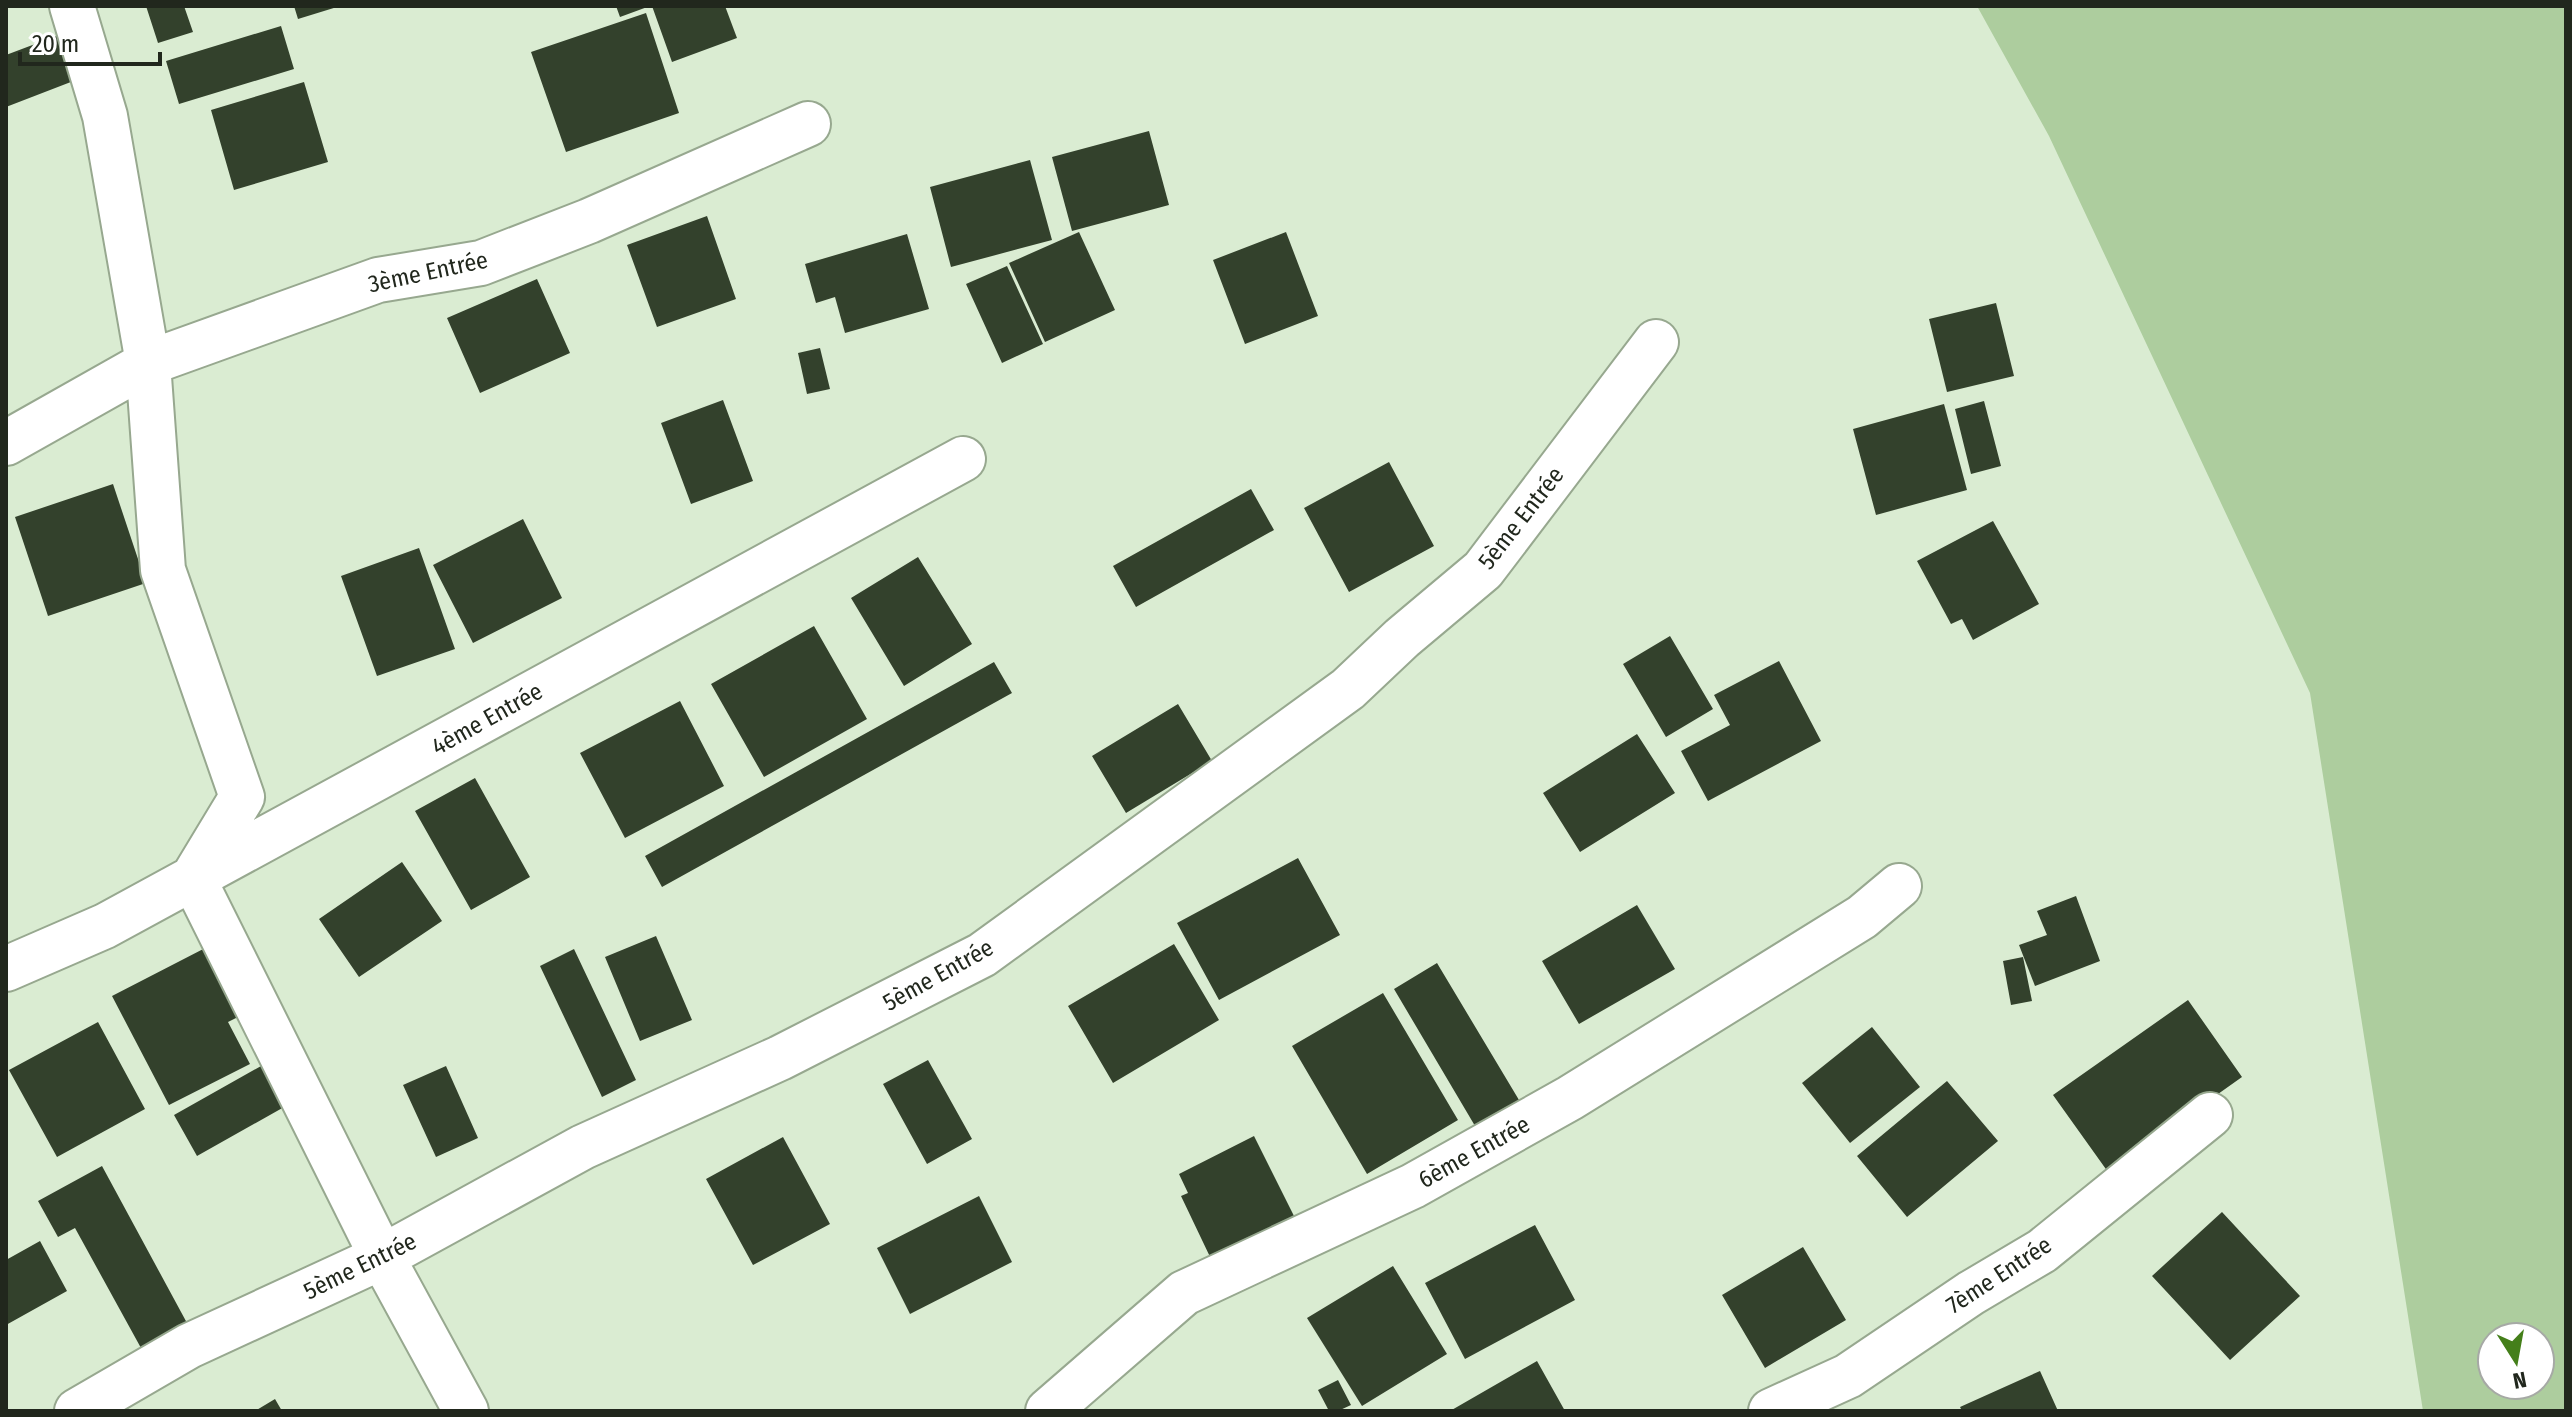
<svg xmlns="http://www.w3.org/2000/svg" width="2572" height="1417" font-family="'Fira Sans Condensed',sans-serif">
<rect width="100%" height="100%" fill="#daecd2"/>
<path fill="#adcd9e" fill-rule="evenodd" d="M 1977,6 L 2566,6 L 2566,1411 L 2423,1411 L 2310,693 L 2049,136 ZM 2492,1337 L 2540,1337 L 2540,1385 L 2492,1385 Z"/>
<path fill="#33412c" d="M 146,6 L 184,6 L 193,32 L 158,43 Z
M 294,6 L 337,6 L 337,7 L 298,19 Z
M 616,6 L 650,6 L 620,17 Z
M 652,6 L 725,6 L 737,38 L 672,62 Z
M 646,13 L 679,113 L 566,152 L 531,52 Z
M 281,26 L 294,69 L 179,104 L 166,61 Z
M 59,35 L 76,80 L 6,107 L 6,55 Z
M 304,82 L 328,162 L 234,190 L 211,110 Z
M 1149,131 L 1169,205 L 1072,231 L 1052,157 Z
M 1030,160 L 1052,240 L 951,267 L 930,187 Z
M 707,216 L 736,299 L 657,327 L 627,245 Z
M 1079,232 L 1115,310 L 1045,342 L 1009,263 Z
M 1286,232 L 1318,316 L 1245,344 L 1213,260 Z
M 907,234 L 929,309 L 845,333 L 835,297 L 816,303 L 805,264 Z
M 1007,266 L 1043,344 L 1002,363 L 966,284 Z
M 537,279 L 570,353 L 480,393 L 447,318 Z
M 1996,303 L 2014,376 L 1947,392 L 1929,319 Z
M 820,348 L 830,389 L 807,394 L 798,353 Z
M 723,400 L 753,481 L 691,504 L 661,423 Z
M 1984,401 L 2001,466 L 1971,474 L 1955,409 Z
M 1944,404 L 1967,490 L 1876,515 L 1853,429 Z
M 1389,462 L 1434,546 L 1349,592 L 1304,508 Z
M 113,484 L 146,583 L 48,616 L 15,517 Z
M 1251,489 L 1274,530 L 1136,607 L 1113,566 Z
M 523,519 L 562,598 L 473,643 L 433,565 Z
M 1993,521 L 2039,604 L 1973,640 L 1962,619 L 1951,624 L 1917,561 Z
M 419,548 L 455,649 L 377,676 L 341,576 Z
M 918,557 L 972,644 L 904,686 L 851,598 Z
M 814,626 L 867,719 L 764,777 L 711,684 Z
M 1670,636 L 1713,709 L 1666,737 L 1623,664 Z
M 1779,661 L 1821,741 L 1708,801 L 1681,751 L 1730,725 L 1714,695 Z
M 994,662 L 1012,693 L 662,887 L 645,856 Z
M 680,701 L 724,786 L 625,838 L 580,753 Z
M 1178,704 L 1212,761 L 1126,813 L 1092,756 Z
M 1637,734 L 1675,793 L 1580,852 L 1543,793 Z
M 475,778 L 530,877 L 471,910 L 415,811 Z
M 1298,858 L 1340,935 L 1219,1000 L 1177,923 Z
M 402,862 L 442,921 L 359,977 L 319,919 Z
M 2076,896 L 2100,961 L 2035,986 L 2019,945 L 2047,935 L 2037,911 Z
M 1637,905 L 1675,969 L 1579,1024 L 1542,961 Z
M 656,936 L 692,1020 L 640,1041 L 605,957 Z
M 1174,944 L 1219,1020 L 1113,1083 L 1068,1006 Z
M 211,945 L 246,1013 L 228,1022 L 250,1064 L 169,1105 L 112,996 Z
M 574,949 L 636,1080 L 602,1097 L 540,966 Z
M 2023,957 L 2032,1001 L 2011,1005 L 2003,961 Z
M 1437,963 L 1522,1105 L 1478,1131 L 1394,989 Z
M 1383,993 L 1458,1120 L 1367,1174 L 1292,1046 Z
M 2188,1000 L 2242,1077 L 2108,1172 L 2053,1095 Z
M 98,1022 L 145,1109 L 57,1157 L 9,1070 Z
M 1872,1027 L 1920,1087 L 1850,1143 L 1802,1083 Z
M 293,1048 L 316,1089 L 197,1156 L 174,1115 Z
M 928,1060 L 972,1139 L 927,1164 L 883,1084 Z
M 446,1066 L 478,1138 L 436,1157 L 403,1085 Z
M 1947,1081 L 1998,1141 L 1907,1217 L 1857,1156 Z
M 1254,1136 L 1296,1220 L 1212,1261 L 1181,1196 L 1188,1193 L 1179,1174 Z
M 783,1137 L 830,1224 L 753,1265 L 706,1179 Z
M 102,1166 L 187,1323 L 141,1348 L 75,1228 L 58,1237 L 38,1201 Z
M 979,1196 L 1012,1262 L 910,1314 L 877,1248 Z
M 2222,1212 L 2300,1296 L 2230,1360 L 2152,1276 Z
M 1535,1225 L 1575,1300 L 1465,1359 L 1425,1283 Z
M 40,1241 L 67,1291 L 6,1325 L 6,1260 Z
M 1803,1247 L 1846,1320 L 1765,1368 L 1722,1295 Z
M 1393,1266 L 1447,1354 L 1362,1406 L 1307,1318 Z
M 1537,1361 L 1565,1411 L 1450,1411 Z
M 2040,1371 L 2058,1411 L 1962,1411 L 1960,1407 Z
M 1338,1380 L 1351,1405 L 1338,1411 L 1329,1411 L 1318,1390 Z
M 275,1399 L 282,1411 L 255,1411 Z"/>
<g fill="none" stroke-linecap="round" stroke-linejoin="round">
<g stroke="#97a88f" stroke-width="48">
<path id="minor" d="M 72,6 L 105,116 L 148,363 L 163,570 L 242,797 L 193,878 L 382,1257 L 466,1411
M 6,443 L 148,363 L 378,280 L 481,263 L 589,221 L 808,124
M 6,969 L 105,926 L 963,459
M 77,1411 L 189,1346 L 382,1257 L 583,1147 L 780,1058 L 982,955 L 1348,689 L 1402,638 L 1483,570 L 1656,342
M 1048,1411 L 1184,1293 L 1413,1186 L 1570,1098 L 1862,917 L 1899,886
M 1771,1411 L 1848,1376 L 1971,1293 L 2042,1251 L 2210,1115"/>
</g>
<use href="#minor" stroke="#fff" stroke-width="44"/>
</g>
<g text-anchor="middle" dominant-baseline="central" stroke-width="8" stroke-linejoin="round" paint-order="stroke">
<g font-size="24" fill="#21271d" stroke="#fff">
<text transform="translate(428 272) rotate(-12)">3ème Entrée</text>
<text transform="translate(1521 518) rotate(-52)">5ème Entrée</text>
<text transform="translate(487 719) rotate(-29)">4ème Entrée</text>
<text transform="translate(938 975) rotate(-29)">5ème Entrée</text>
<text transform="translate(1474 1152) rotate(-29)">6ème Entrée</text>
<text transform="translate(360 1266) rotate(-26)">5ème Entrée</text>
<text transform="translate(1999 1275) rotate(-33)">7ème Entrée</text>
</g>
</g>
<rect width="2572" height="1417" fill="none" stroke="#21271d" stroke-width="16"/>
<g transform="translate(2516 1361) rotate(169)"><circle r="38" fill="#ffffff" stroke="#a6a9a5" stroke-width="2"/>
<path d="M0-6L14 30L0 20L-14 30Z" fill="#447f1a"/>
<text y="-12" font-size="22" font-weight="bold" text-anchor="middle" fill="#21271d">N</text>
</g>
<path d="M20 52v12h140v-12" fill="none" stroke="#21271d" stroke-width="4"/>
<text x="32" y="52" font-size="24" fill="#21271d" stroke="#ffffff" stroke-width="6" paint-order="stroke">20 m</text>
</svg>
